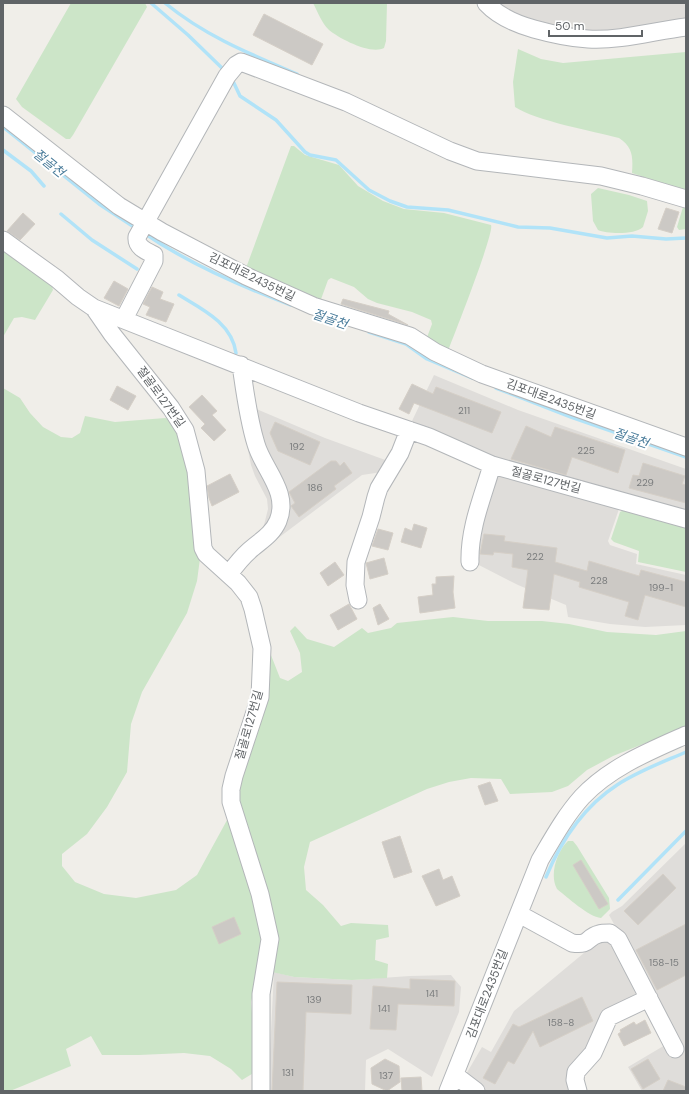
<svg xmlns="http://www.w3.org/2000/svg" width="689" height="1094" font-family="'DM Sans','Noto Sans KR',sans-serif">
<rect width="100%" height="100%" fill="#f0eee9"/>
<path fill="#dfddda" d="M 497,3 L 686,3 L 686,18 L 612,31 L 588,30 L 567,28 L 516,15 Z
M 434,375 L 518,410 L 686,469 L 686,514 L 521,469 L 413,426 L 412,421 Z
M 242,407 L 254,408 L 325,438 L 388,461 L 382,472 L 362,475 L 241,566 L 231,556 L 262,533 L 268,509 L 267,499 L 255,476 L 251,465 L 246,440 Z
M 497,473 L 620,506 L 608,541 L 610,545 L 637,554 L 636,564 L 686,575 L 686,625 L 645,627 L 610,624 L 568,617 L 566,605 L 518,585 L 473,562 L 473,549 Z
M 686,843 L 686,1091 L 642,1091 L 628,1067 L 677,1038 L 609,915 L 612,912 L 622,906 Z
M 601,940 L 608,941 L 613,946 L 636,994 L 635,998 L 609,1011 L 574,1091 L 483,1091 L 465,1076 L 482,1047 L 491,1052 L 514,1011 L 596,943 Z
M 274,972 L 294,977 L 352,980 L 410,976 L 451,975 L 461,987 L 459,1012 L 432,1077 L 388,1049 L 366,1060 L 365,1091 L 268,1091 Z"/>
<path fill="#cce5c8" d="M 71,3 L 145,3 L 147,7 L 73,135 L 70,139 L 66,139 L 22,107 L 16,99 Z
M 313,3 L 387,3 L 386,41 L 384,48 C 371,55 340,39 329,30 C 321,22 318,12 313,3 Z
M 518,49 L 541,59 L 563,63 L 686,52 L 686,191 L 632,173 C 633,157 633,147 619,138 C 593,131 536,121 515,107 L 513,82 Z
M 291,146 L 294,146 L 305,155 L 339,165 L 358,186 L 383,201 L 404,209 L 444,213 L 491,225 C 495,232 454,335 448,351 L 426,340 L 432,324 L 431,320 L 412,312 L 377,303 L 368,299 L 354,287 L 331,278 L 328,280 L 320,302 L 246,268 Z
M 598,188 L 629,195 L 647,201 L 648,211 L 643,227 C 635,235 607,234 598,230 L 593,221 L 591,194 Z
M 686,203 L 686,229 L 679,230 L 677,227 L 683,207 Z
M 3,245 L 50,279 L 53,290 L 35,320 L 22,317 L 14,318 L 3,337 Z
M 3,388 L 20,398 L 30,413 L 43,427 L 61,437 L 72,438 L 80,433 L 85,416 L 115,422 L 165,418 L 177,421 L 186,438 L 201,551 L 197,581 L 187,613 L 142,692 L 131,724 L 127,772 L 107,807 L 87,834 L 62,854 L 62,866 L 75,882 L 104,894 L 136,898 L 176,890 L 197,875 L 238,800 L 267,645 L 280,678 L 288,681 L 302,672 L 300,653 L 290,631 L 295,626 L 307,639 L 334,647 L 362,628 L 368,633 L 391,628 L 397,623 L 453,617 L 488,621 L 542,621 L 569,624 L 607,632 L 656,635 L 686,631 L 686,727 L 613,756 L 587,770 L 568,786 L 552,792 L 510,794 L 501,779 L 471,778 L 449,782 L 427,789 L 310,842 L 304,867 L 306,890 L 323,905 L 341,926 L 351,923 L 388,925 L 389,937 L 376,940 L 375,960 L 388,964 L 387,978 L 352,980 L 294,977 L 259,969 L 251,1002 L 254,1035 L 260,1069 L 242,1080 L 231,1069 L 210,1056 L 184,1053 L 139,1055 L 102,1055 L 91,1036 L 66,1049 L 71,1066 L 10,1091 L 3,1091 Z
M 624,510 L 686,528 L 686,572 L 638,562 L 639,551 L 614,542 L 611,539 L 620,512 Z
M 568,841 L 573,841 L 577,846 L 609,898 L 610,909 L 601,918 C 589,917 567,897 557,889 C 549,875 557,851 568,841 Z"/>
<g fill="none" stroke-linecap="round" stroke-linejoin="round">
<path stroke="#b1e3f8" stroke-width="3.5" d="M 151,3 L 188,35 L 224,70
M 165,3 C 205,36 250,54 297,74
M 232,79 L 240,96 L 276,120 L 305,152 L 310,155 L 336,160 L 369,190 L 390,201 L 407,207 L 448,210 L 518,227 L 550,228 L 607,238 L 632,236 L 666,239 L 686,238
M 3,127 L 99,204 L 137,229
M 3,150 L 31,171 L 44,186
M 61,214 L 92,240 L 137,269
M 144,233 C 189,264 240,286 291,305
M 179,295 C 202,309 232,323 236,353
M 369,332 L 406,344 L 427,359 L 472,378
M 496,388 L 571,417 L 686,457
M 546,877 C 561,841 583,807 617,785 C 638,771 663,762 686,752
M 618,900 L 686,831"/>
</g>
<path fill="#ccc9c5" stroke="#d5cfc7" d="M 264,14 L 323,44 L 312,65 L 253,35 Z
M 666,208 L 679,212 L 672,233 L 658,229 Z
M 23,213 L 35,224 L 20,240 L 7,231 Z
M 114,281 L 128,289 L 119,306 L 104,298 Z
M 152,287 L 163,292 L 160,299 L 174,304 L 166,322 L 146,315 L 150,307 L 143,304 Z
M 343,299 L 389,311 L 388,314 L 408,325 L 341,304 Z
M 412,384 L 433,394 L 436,387 L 501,412 L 492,433 L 414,403 L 409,414 L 399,409 Z
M 117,386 L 136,396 L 128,410 L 110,400 Z
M 202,395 L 217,411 L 212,415 L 226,430 L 214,441 L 201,428 L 205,424 L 189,407 Z
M 275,422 L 320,442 L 310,465 L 278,451 L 270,433 Z
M 526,426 L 551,437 L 555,427 L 625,450 L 618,473 L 572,457 L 566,475 L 511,459 Z
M 331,461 L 336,461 L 340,466 L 344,462 L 352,473 L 334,486 L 336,489 L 299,517 L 291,506 L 295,503 L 289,492 Z
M 643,463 L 685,476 L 682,484 L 686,485 L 686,503 L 629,488 L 633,475 L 639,476 Z
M 230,474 L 239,492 L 212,506 L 209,498 L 207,486 Z
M 414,524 L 427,528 L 421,548 L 401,542 L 405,528 L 412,531 Z
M 378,529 L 393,533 L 388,550 L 372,546 Z
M 484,534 L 505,536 L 504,541 L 557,548 L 555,562 L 587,571 L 589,561 L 639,576 L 641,570 L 686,582 L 686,607 L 645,595 L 638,620 L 625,616 L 629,602 L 579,587 L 580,582 L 554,574 L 549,610 L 523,608 L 528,570 L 512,567 L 513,554 L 494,552 L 493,555 L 480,554 Z
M 384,558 L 388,574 L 370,579 L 366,563 Z
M 335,562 L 344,575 L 328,586 L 320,573 Z
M 454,576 L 453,592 L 455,608 L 420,613 L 418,597 L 433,595 L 432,584 L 436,584 L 436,577 Z
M 349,604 L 357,619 L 338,630 L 330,615 Z
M 380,604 L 389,619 L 378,625 L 373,608 Z
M 490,782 L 498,801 L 485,805 L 478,786 Z
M 400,836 L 412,872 L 394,878 L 382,842 Z
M 581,860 L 608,904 L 599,909 L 573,865 Z
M 439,869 L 443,880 L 452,876 L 460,896 L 436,906 L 422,876 Z
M 663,874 L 676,888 L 638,925 L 624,911 Z
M 234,917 L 241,934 L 219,944 L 212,927 Z
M 686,924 L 686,975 L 657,990 L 636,950 Z
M 410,979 L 455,981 L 454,1006 L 398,1004 L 396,1030 L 370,1029 L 373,986 L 410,989 Z
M 277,982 L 352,985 L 351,1014 L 306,1012 L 303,1091 L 272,1091 Z
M 582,997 L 593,1021 L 540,1047 L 533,1031 L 514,1064 L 508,1061 L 495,1084 L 483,1078 L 513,1024 L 519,1027 Z
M 645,1020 L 651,1033 L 624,1046 L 618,1034 L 621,1032 L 620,1030 L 634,1022 L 636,1025 Z
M 385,1059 L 399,1066 L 400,1082 L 387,1091 L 372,1084 L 371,1068 Z
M 648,1059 L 660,1079 L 643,1089 L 631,1069 Z
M 421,1077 L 422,1091 L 402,1091 L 401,1078 Z
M 668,1080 L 686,1087 L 686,1091 L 663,1091 Z"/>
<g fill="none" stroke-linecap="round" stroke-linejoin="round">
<g stroke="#b3b6b9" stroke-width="19">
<path id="minor" d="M 486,3 C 499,17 516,24 534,29 C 552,34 570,38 588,39 C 620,41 654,31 686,27
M 3,115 L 119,206 L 162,232 L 246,276 L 313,306 L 410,336 L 435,352 L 482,374 L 686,447
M 3,240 L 57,279 L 78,297 L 94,308 L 359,413 L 429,437 L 492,465 L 686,519
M 94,308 L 112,334 L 171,408 L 185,430 L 196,471 L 203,548 L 206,554 L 238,583 L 249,597 L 253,609 L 262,648 L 260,697 L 234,776 L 231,789 L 231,802 L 260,894 L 270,939 L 261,994 L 261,1091
M 124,319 L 154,261 L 154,255 C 146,251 136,247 137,237 L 227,76 L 236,65 L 241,62 L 346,102 L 450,151 L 477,161 L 601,176 L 642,186 L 686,199
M 470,562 C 469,528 483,496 492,465
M 229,574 C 235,566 241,558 249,551 C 260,541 272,535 278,521 C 290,492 263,469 256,444 C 248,418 245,392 241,365
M 358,600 L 355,585 L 356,562 L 371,517 L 376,497 L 379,488 L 400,453 L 409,430
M 519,914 L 572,943 C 591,946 586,937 599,934 C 602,933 607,933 610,933 L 618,939 L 675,1049
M 455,1075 L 476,1091
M 448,1091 L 540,860 C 553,838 565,816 582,797 C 610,767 650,751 686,735
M 578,1091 L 575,1080 L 576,1072 L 593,1053 L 609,1017 L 649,998"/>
</g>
<use href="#minor" stroke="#fff" stroke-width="17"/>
</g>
<g text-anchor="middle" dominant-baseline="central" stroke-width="4" stroke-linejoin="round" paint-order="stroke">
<g font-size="10" fill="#7b7d7e">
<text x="464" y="410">211</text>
<text x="297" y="446">192</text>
<text x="586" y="450">225</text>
<text x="645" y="482">229</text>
<text x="315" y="487">186</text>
<text x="535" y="556">222</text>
<text x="599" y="580">228</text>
<text x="661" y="587">199-1</text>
<text x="664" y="962">158-15</text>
<text x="432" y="993">141</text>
<text x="314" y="999">139</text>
<text x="384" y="1008">141</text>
<text x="561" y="1022">158-8</text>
<text x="288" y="1072">131</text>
<text x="386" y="1075">137</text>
</g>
<g font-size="12" fill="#606467" stroke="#fff">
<text transform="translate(252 277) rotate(26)">김포대로2435번길</text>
<text transform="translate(161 397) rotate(54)">절골로127번길</text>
<text transform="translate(551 399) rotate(20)">김포대로2435번길</text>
<text transform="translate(546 480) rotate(15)">절골로127번길</text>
<text transform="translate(249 725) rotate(-74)">절골로127번길</text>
<text transform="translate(487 994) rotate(-69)">김포대로2435번길</text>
</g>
<g font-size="13" font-style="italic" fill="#477a99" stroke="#fff">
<text transform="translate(49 163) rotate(39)">절골천</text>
<text transform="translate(330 319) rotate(19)">절골천</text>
<text transform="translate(631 438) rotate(19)">절골천</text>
</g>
</g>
<rect width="689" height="1094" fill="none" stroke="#606467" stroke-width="8"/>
<path d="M549 30v6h93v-6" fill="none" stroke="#606467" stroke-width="2"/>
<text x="555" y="30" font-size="12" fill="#606467" stroke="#ffffff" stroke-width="3" paint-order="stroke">50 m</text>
</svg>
